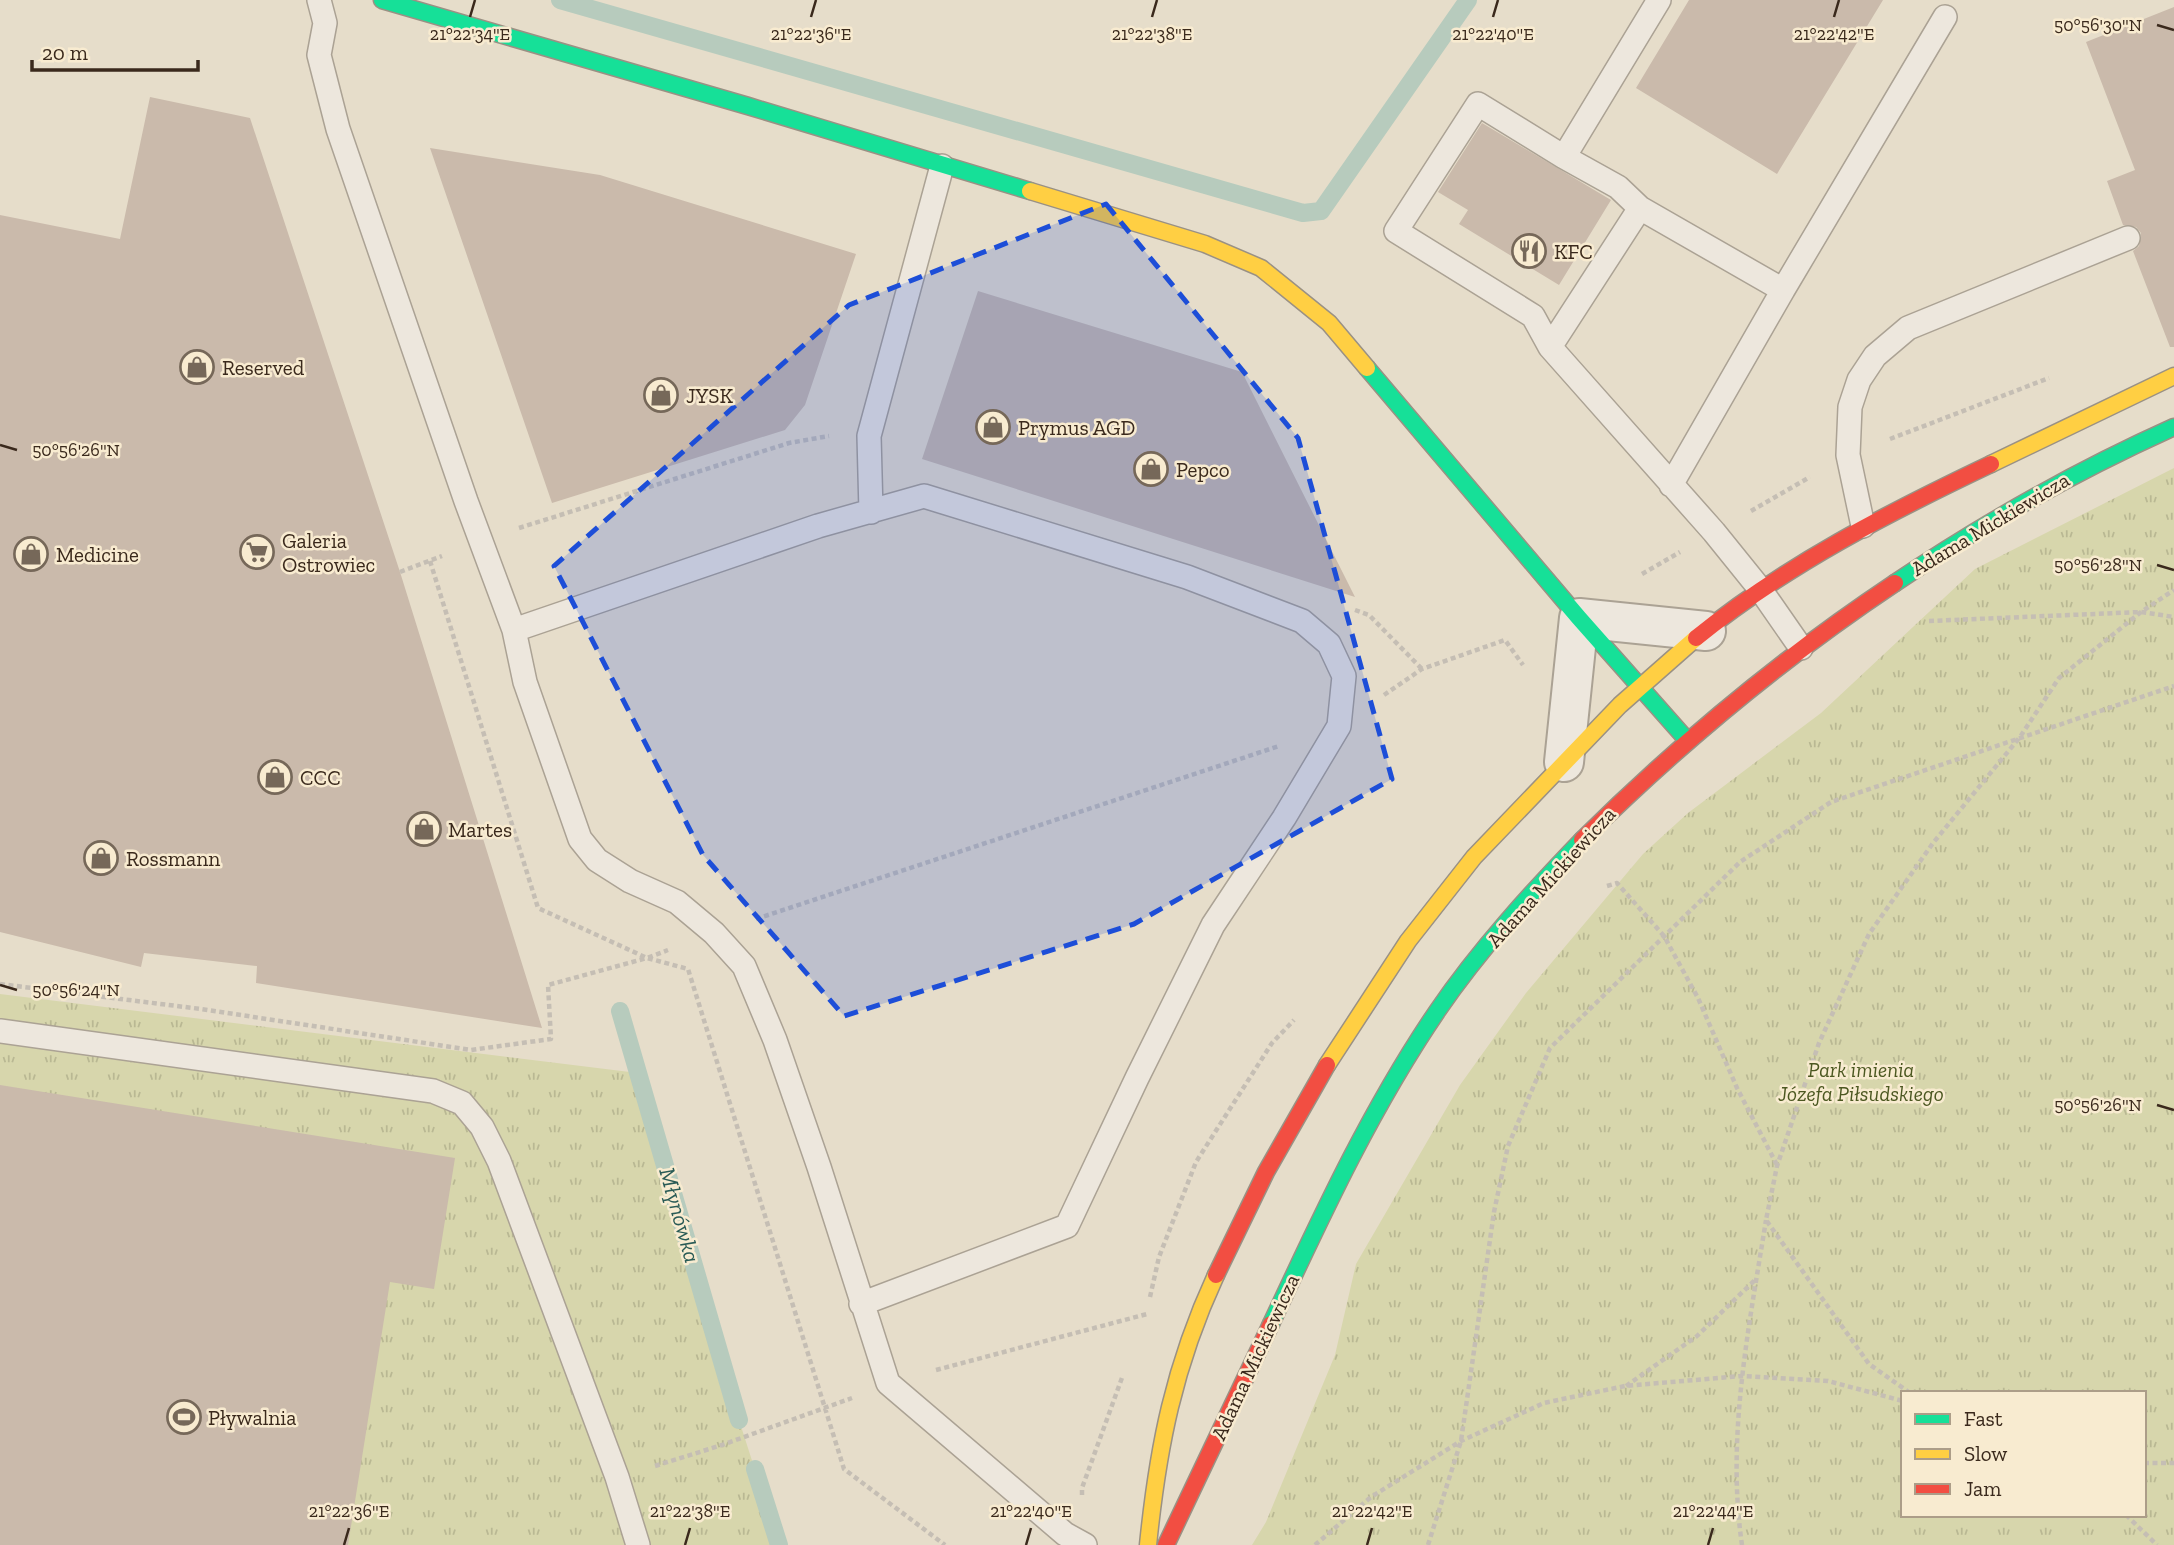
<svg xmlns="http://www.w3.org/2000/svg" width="2174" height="1545" font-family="'Zilla Slab',serif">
<defs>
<pattern id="park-tufts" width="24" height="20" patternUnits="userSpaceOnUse" patternTransform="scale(1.75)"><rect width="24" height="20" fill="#d7d6ac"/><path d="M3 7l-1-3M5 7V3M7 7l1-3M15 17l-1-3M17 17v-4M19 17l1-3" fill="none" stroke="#b9b893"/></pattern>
</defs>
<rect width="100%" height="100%" fill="#e6ddca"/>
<path fill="url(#park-tufts)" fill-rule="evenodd" d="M 2174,468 L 2174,1545 L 1252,1545 L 1266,1522 L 1335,1355 L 1356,1264 L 1460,1085 L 1526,993 L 1643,854 L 1688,813 L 1821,713 L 1975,569 ZM 1903,1393 L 2144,1393 L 2144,1515 L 1903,1515 Z
M 0,994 L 638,1073 L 739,1420 L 779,1545 L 0,1545 Z"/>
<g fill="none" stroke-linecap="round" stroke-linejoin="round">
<path stroke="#b7cbbd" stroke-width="18" d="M 560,0 L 1303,213 L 1321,211 L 1468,0
M 620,1011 L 739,1420
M 755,1469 L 779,1545"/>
</g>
<path fill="#cabaab" d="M 1689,0 L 1883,0 L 1777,174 L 1636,88 Z
M 2174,7 L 2174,347 L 2170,347 L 2133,251 L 2139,246 L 2141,233 L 2136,227 L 2123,225 L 2107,181 L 2135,170 L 2086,42 Z
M 150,97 L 250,118 L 400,572 L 542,1028 L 256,983 L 257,966 L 144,953 L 141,967 L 0,932 L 0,215 L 120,239 Z
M 1482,123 L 1611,200 L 1559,285 L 1459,224 L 1468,210 L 1438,192 Z
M 430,148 L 600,175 L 856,254 L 805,405 L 785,430 L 552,503 Z
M 978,291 L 1242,372 L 1355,597 L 922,459 Z
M 0,1085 L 455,1158 L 434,1289 L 390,1282 L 348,1545 L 0,1545 Z"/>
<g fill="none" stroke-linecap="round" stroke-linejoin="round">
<g stroke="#aba294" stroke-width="26">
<path id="lane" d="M 319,0 L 325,23 L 319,55 L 338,129 L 466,501 L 514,630 L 525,682 L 580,839 L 597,860 L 630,881 L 677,902 L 714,933 L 744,966 L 775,1040 L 819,1167 L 888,1383 L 1065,1534 L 1085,1545
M 1564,157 L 1659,0
M 1640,208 L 1550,347 L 1714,532 L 1760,589 L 1801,648
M 1783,290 L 1945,17
M 1550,347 L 1533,316 L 1396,231 L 1478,104 L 1564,157 L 1618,187 L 1640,208 L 1783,290 L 1671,485
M 871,512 L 869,436 L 942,166
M 1863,526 L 1848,455 L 1850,407 L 1859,380 L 1875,356 L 1908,328 L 2128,238
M 514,630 L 818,526 L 924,496 L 1187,577 L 1302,621 L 1329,644 L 1344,676 L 1339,726 L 1284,818 L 1213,925 L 1137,1078 L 1067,1226 L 861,1304
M 0,1031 L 433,1091 L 462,1103 L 482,1127 L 499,1161 L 617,1477 L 638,1545"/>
</g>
<g stroke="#aba294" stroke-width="42">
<path id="street" d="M 1564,762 L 1579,618 L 1706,631"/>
</g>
<g stroke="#9a9184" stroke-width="19">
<path id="fast" d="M 382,0 L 748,106 L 1030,191
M 1367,368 L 1579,618 L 1687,740
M 1895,583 C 1984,523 2076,471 2174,427
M 1271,1324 C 1321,1217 1371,1108 1438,1010 C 1479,950 1531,893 1582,840"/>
</g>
<g stroke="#9a9184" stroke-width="19">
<path id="slow" d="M 1030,191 L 1205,244 L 1261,268 L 1329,323 L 1367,368
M 1991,464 L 2174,376
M 1327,1065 L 1408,941 L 1474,857 L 1620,705 L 1696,638
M 1148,1545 C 1158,1446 1174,1366 1216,1275"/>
</g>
<g stroke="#9a9184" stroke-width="19">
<path id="jam" d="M 1696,638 C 1786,565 1888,513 1991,464
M 1582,840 C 1679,744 1781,659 1895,583
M 1216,1275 L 1266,1172 L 1327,1065
M 1166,1545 L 1271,1324"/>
</g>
<path stroke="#c5beb4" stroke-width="4.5" stroke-dasharray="5 3.5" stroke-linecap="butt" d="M 1890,439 L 2049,378
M 1751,511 L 1810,477
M 519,528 L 789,443 L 829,436
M 430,561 L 538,908 L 647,958 L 668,950
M 400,572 L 442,556
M 1642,574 L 1680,552
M 1355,610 L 1369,615 L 1422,669
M 1929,621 L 2141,612 L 2174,617
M 1384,695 L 1422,669 L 1505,640 L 1523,665
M 1607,886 L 1617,883 L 1664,936 L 1698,998 L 1737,1088 L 1777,1165
M 756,919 L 1279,746
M 0,984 L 201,1009 L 471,1050 L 551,1039 L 548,985 L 647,958 L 688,969 L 844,1469 L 945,1545
M 1150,1297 L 1159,1257 L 1196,1162 L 1272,1043 L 1294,1020
M 936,1370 L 1147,1314
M 1626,1386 L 1697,1336 L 1756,1279
M 1910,1393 L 1869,1364 L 1766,1220 L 1777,1166 L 1819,1043 L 1869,934 L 1933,843 L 2020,737 L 2059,678 L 2141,612 L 2174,590
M 2144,1463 L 2174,1463
M 655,1466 L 722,1445 L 852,1398
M 1082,1495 L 1082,1488 L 1123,1375
M 2126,1515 L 2157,1545
M 1315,1545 L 1371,1497 L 1461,1441 L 1544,1403 L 1625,1386 L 1741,1376 L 1828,1381 L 1903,1401
M 1428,1545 L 1461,1441 L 1494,1212 L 1508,1146 L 1550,1048 L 1740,862 L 1831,802 L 2174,686
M 1742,1545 C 1726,1437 1749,1327 1766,1220"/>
<use href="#lane" stroke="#ede7dd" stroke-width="23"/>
<use href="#street" stroke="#ede7dd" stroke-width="38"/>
<use href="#fast" stroke="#16e098" stroke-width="16"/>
<use href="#slow" stroke="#ffcf43" stroke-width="16"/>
<use href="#jam" stroke="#f24e42" stroke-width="16"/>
</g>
<path fill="#1d4ed8" fill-opacity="0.2" stroke="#1d4ed8" stroke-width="5" stroke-dasharray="14 9" stroke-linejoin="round" d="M 1106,204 L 1298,438 L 1392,779 L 1134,924 L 844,1016 L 703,855 L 554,566 L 849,305 Z"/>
<path fill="none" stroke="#3a291c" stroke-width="2.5" d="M 470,17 L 475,0M 811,17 L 816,0M 1152,17 L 1157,0M 1493,17 L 1498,0M 1834,17 L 1839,0M 2157,25 L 2174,30M 0,445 L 17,450M 2157,565 L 2174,570M 0,985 L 17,990M 2157,1105 L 2174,1110M 344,1545 L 349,1528M 685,1545 L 690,1528M 1026,1545 L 1031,1528M 1367,1545 L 1372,1528M 1708,1545 L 1713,1528"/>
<defs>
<g id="restaurant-ring" transform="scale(1.75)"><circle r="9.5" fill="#f8ebd0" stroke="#766859" stroke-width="1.5"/><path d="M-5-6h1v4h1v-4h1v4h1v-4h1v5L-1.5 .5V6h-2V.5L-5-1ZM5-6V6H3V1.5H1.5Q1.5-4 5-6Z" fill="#766859"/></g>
<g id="shop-ring" transform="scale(1.75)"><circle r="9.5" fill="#f8ebd0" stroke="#766859" stroke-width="1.5"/><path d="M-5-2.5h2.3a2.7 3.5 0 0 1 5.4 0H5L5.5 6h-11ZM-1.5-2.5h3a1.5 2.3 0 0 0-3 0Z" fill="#766859"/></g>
<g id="supermarket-ring" transform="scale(1.75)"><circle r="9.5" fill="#f8ebd0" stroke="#766859" stroke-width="1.5"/><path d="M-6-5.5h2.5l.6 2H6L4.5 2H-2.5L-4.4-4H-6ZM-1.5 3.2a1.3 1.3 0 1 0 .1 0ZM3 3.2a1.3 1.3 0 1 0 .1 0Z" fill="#766859"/></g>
<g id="stadium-ring" transform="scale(1.75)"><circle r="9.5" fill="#f8ebd0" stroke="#766859" stroke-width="1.5"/><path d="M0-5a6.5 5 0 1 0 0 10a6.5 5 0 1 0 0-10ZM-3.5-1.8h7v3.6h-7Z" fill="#766859"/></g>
</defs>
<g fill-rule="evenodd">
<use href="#restaurant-ring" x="1529" y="251"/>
<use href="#shop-ring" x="197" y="367"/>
<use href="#shop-ring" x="661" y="395"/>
<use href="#shop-ring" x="993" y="427"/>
<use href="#shop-ring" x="1151" y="469"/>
<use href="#supermarket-ring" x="257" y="552"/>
<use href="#shop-ring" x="31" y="554"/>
<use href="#shop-ring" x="275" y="777"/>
<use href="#shop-ring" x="424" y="829"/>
<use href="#shop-ring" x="101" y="858"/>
<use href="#stadium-ring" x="184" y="1417"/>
</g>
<g text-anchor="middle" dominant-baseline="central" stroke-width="5" stroke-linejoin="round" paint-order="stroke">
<g font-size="21" fill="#3a291c" stroke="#f8ebd0" text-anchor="start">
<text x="1554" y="251">KFC</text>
<text x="222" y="367">Reserved</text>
<text x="686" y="395">JYSK</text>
<text x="1018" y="427">Prymus AGD</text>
<text x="1176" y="469">Pepco</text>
<text x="282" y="540">Galeria<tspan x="282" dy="24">Ostrowiec</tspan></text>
<text x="56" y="554">Medicine</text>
<text x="300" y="777">CCC</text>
<text x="448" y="829">Martes</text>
<text x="126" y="858">Rossmann</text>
<text x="208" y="1417">Pływalnia</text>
</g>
<g font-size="21" fill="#3a291c" stroke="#f8ebd0">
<text transform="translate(1990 524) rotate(-31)">Adama Mickiewicza</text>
<text transform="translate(1551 877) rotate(-48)">Adama Mickiewicza</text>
<text transform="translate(1255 1357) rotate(-65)">Adama Mickiewicza</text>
</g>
<g font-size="21" font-style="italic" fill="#4c5821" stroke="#f8ebd0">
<text x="1861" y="1069">Park imienia<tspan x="1861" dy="24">Józefa Piłsudskiego</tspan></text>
</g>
<g font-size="23" font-style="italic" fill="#2a5b56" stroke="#f8ebd0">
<text transform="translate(680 1215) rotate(74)">Młynówka</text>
</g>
</g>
<g font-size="18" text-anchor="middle" fill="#3a291c" stroke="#f8ebd0" stroke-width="5" stroke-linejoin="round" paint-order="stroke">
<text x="2098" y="31">50°56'30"N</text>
<text x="470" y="40">21°22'34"E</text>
<text x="811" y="40">21°22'36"E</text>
<text x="1152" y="40">21°22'38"E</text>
<text x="1493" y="40">21°22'40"E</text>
<text x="1834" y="40">21°22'42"E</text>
<text x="76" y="456">50°56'26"N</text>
<text x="2098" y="571">50°56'28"N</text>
<text x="76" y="996">50°56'24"N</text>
<text x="2098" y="1111">50°56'26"N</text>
<text x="349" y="1517">21°22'36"E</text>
<text x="690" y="1517">21°22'38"E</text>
<text x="1031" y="1517">21°22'40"E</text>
<text x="1372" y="1517">21°22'42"E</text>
<text x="1713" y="1517">21°22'44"E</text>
</g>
<rect x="1901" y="1391" width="245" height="126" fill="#f8ebd0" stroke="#ac9d88" stroke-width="2"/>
<rect x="1915" y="1414" width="35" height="10" fill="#16e098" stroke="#ac9d88" stroke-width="2"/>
<text x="1964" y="1426" font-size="21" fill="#3a291c">Fast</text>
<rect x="1915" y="1449" width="35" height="10" fill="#ffcf43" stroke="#ac9d88" stroke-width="2"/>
<text x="1964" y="1461" font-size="21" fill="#3a291c">Slow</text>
<rect x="1915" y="1484" width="35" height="10" fill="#f24e42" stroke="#ac9d88" stroke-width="2"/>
<text x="1964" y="1496" font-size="21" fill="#3a291c">Jam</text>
<path d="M32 60v10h166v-10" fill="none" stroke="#3a291c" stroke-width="3.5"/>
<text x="42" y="60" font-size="21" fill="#3a291c" stroke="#f8ebd0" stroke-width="5" paint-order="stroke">20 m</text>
</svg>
